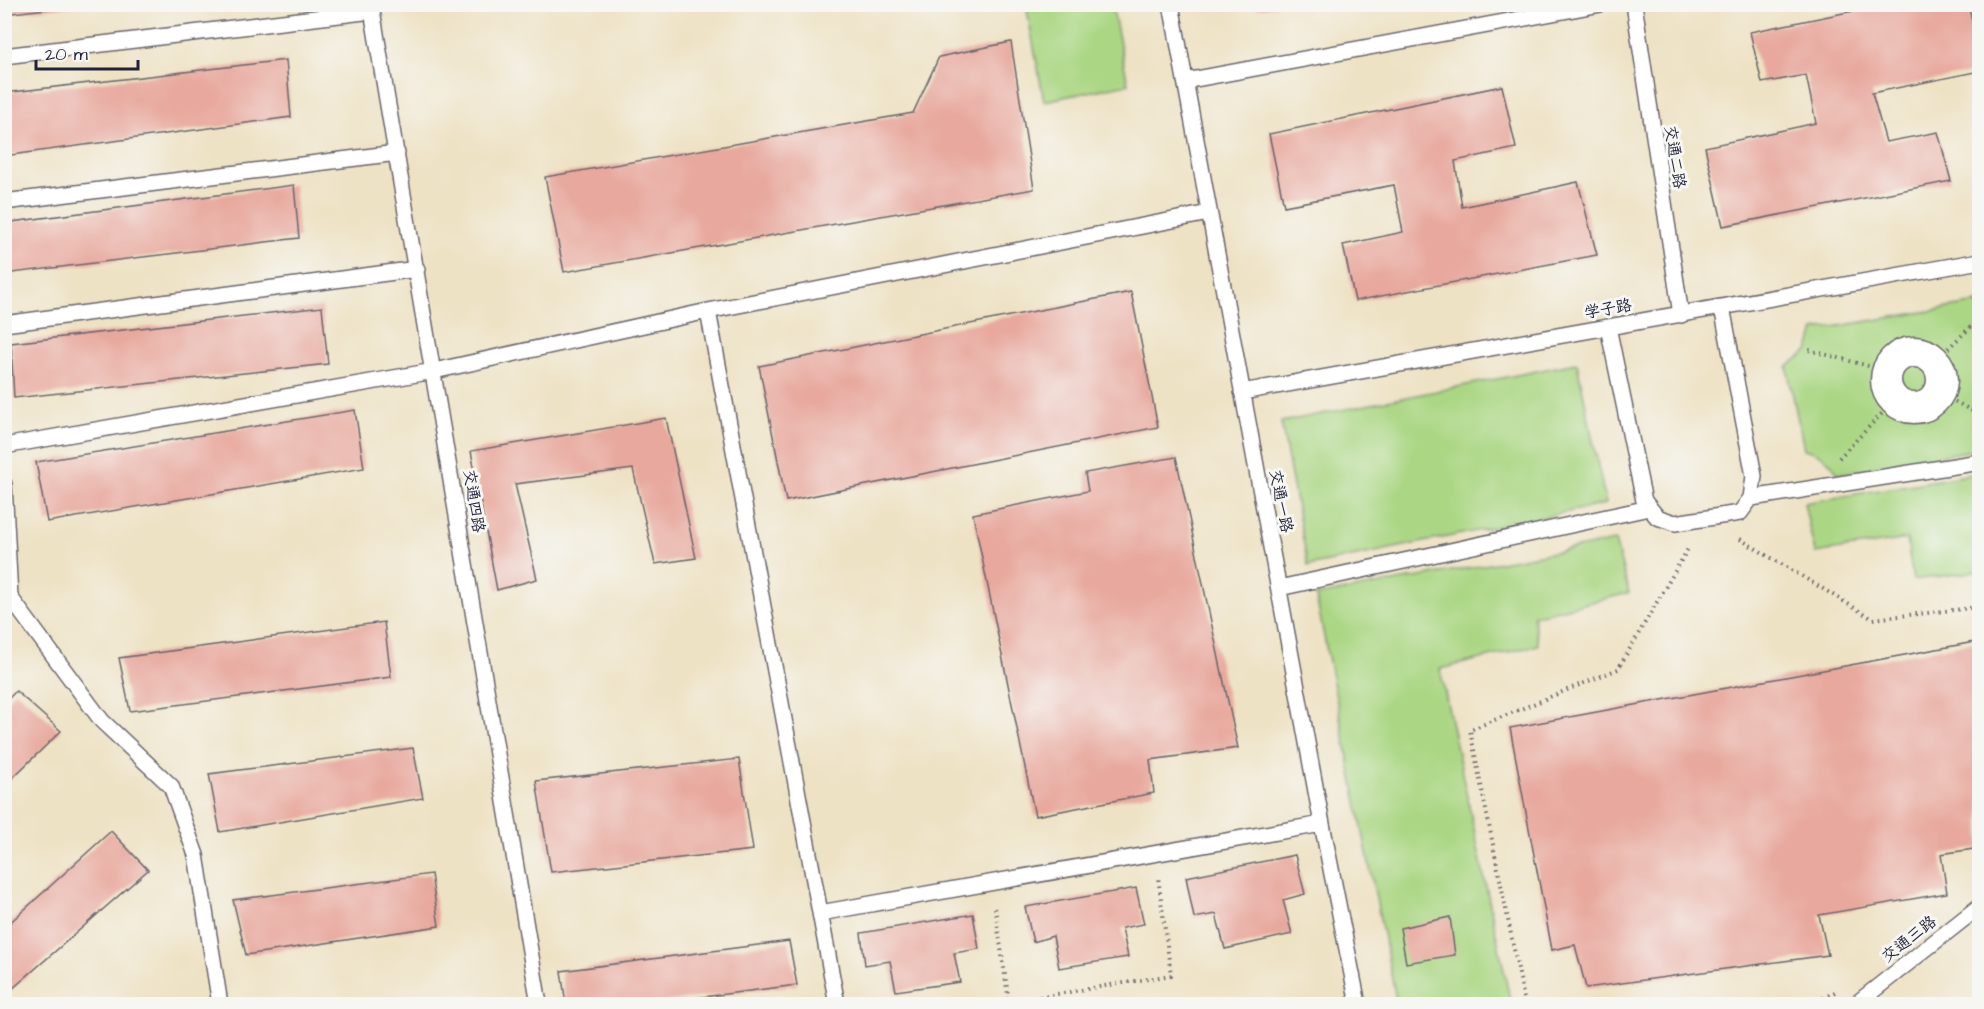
<svg xmlns="http://www.w3.org/2000/svg" width="1984" height="1009" font-family="'Architects Daughter','LXGW WenKai TC',sans-serif">
<rect width="100%" height="100%" fill="#f6f6f2"/>
<filter id="ink" filterUnits="userSpaceOnUse"><feTurbulence type="fractalNoise" baseFrequency=".0167" numOctaves="2"/><feDisplacementMap in="SourceGraphic" scale="12" xChannelSelector="R" yChannelSelector="G"/><feConvolveMatrix kernelMatrix="1 2 1 2 8 2 1 2 1" color-interpolation-filters="sRGB"/></filter>
<filter id="wash" filterUnits="userSpaceOnUse"><feTurbulence type="fractalNoise" baseFrequency=".008" numOctaves="4" result="noise"/><feDisplacementMap in="SourceGraphic" scale="24" xChannelSelector="R" yChannelSelector="G"/><feGaussianBlur stdDeviation="1.35" result="paint"/><feColorMatrix in="noise" values="0 0 0 0 0 0 0 0 0 0 0 0 0 0 0 0 0 1.4 0 .05"/><feComposite in="paint" operator="in"/></filter>
<g filter="url(#wash)">
<rect width="100%" height="100%" fill="#eee2c4"/>
<path fill="#abd784" stroke="#667c60" stroke-width="1.5" d="M 1026,5 L 1112,5 L 1128,84 L 1044,101 Z
M 1979,303 L 1979,449 L 1838,474 C 1830,460 1821,453 1804,449 L 1787,367 L 1809,350 L 1815,330 Z
M 1577,363 L 1606,504 L 1308,566 L 1281,422 Z
M 1979,473 L 1979,571 L 1913,580 L 1907,539 L 1815,553 L 1804,503 Z
M 1615,541 L 1629,593 L 1533,616 L 1538,645 L 1440,669 L 1511,1004 L 1397,1004 L 1316,596 Z"/>
<g id="blocks">
<path fill="#e8a89d" d="M 4,4 L 72,4 L 72,6 L 4,14 Z
M 1256,4 L 1276,4 L 1277,6 L 1257,9 Z
M 1888,4 L 1968,4 L 1980,51 L 1980,71 L 1872,93 L 1886,142 L 1938,132 L 1951,181 L 1723,226 L 1705,147 L 1816,123 L 1806,75 L 1762,83 L 1750,32 Z
M 1011,42 L 1034,189 L 564,272 L 545,177 L 913,113 L 939,57 Z
M 286,60 L 291,117 L 4,156 L 4,93 Z
M 1502,86 L 1516,148 L 1455,161 L 1462,207 L 1578,182 L 1597,255 L 1355,301 L 1343,245 L 1403,232 L 1394,185 L 1284,206 L 1269,134 Z
M 294,185 L 299,238 L 4,274 L 4,223 Z
M 1131,292 L 1158,427 L 786,501 L 759,366 Z
M 322,307 L 328,364 L 14,398 L 11,343 Z
M 355,410 L 364,468 L 47,522 L 36,462 Z
M 666,418 L 696,558 L 655,564 L 633,469 L 515,484 L 537,579 L 497,590 L 471,451 Z
M 1176,457 L 1238,748 L 1150,760 L 1154,793 L 1035,816 L 973,514 L 1088,491 L 1085,473 Z
M 384,622 L 391,677 L 130,711 L 119,658 Z
M 1980,641 L 1980,848 L 1941,854 L 1947,893 L 1819,915 L 1828,955 L 1586,988 L 1575,945 L 1552,950 L 1510,728 Z
M 16,691 L 61,731 L 5,785 L 5,702 Z
M 413,748 L 423,798 L 220,832 L 209,774 Z
M 739,759 L 753,850 L 551,872 L 536,781 Z
M 111,831 L 148,870 L 4,996 L 4,928 Z
M 1295,855 L 1305,894 L 1283,900 L 1292,934 L 1225,949 L 1216,914 L 1194,918 L 1186,877 Z
M 431,874 L 439,926 L 246,955 L 233,900 Z
M 1136,888 L 1144,924 L 1122,928 L 1128,957 L 1059,968 L 1053,936 L 1033,942 L 1025,907 Z
M 973,914 L 979,949 L 954,953 L 960,982 L 896,991 L 890,961 L 865,965 L 861,933 Z
M 1450,917 L 1455,955 L 1406,963 L 1400,928 Z
M 789,941 L 797,985 L 647,1004 L 566,1004 L 561,971 Z"/>
</g>
</g>
<g filter="url(#ink)">
<use href="#blocks" fill-opacity="0" stroke="#69656b" stroke-width="1.5"/>
<g fill="none" stroke-linecap="round" stroke-linejoin="round">
<g stroke="#69656b" stroke-width="18">
<path id="lane" d="M 371,4 L 539,1004
M 1171,4 L 1322,824 L 1358,1004
M 1634,4 L 1681,315
M 4,56 L 372,11
M 1185,81 L 1601,4
M 4,202 L 397,153
M 708,311 L 837,1004
M 4,324 L 417,269
M 1608,327 L 1644,501 L 1657,517 L 1675,523 L 1740,513 L 1751,498 L 1754,476 L 1722,307
M 1242,392 L 1980,261
M 4,446 L 434,371 L 708,311 L 1209,213
M 4,484 L 10,597 L 102,721 L 171,786 L 196,855 L 220,1004
M 1751,498 L 1980,462
M 1279,588 L 1649,508
M 820,913 L 1322,824
M 1856,1004 L 1980,906"/>
</g>
<g stroke="#69656b" stroke-width="33">
<path id="street" d="M1886 380a28 28 0 1 1 56 0a28 28 0 1 1-56 0Z"/>
</g>
<path stroke="#69656b" stroke-width="4" stroke-dasharray="1.5 4.5" stroke-linecap="butt" d="M 1809,350 L 1887,371
M 1935,361 L 1980,318
M 1939,393 L 1980,415
M 1839,458 L 1895,400
M 1740,539 L 1873,619 L 1980,607
M 995,908 L 1009,1002 L 1171,975 L 1158,877
M 1525,1004 L 1470,730 L 1618,669 L 1689,547
M 1583,1004 L 1599,1001 L 1601,1004
M 1806,1004 L 1813,1003 L 1835,992"/>
<use href="#lane" stroke="#fff" stroke-width="15"/>
<use href="#street" stroke="#fff" stroke-width="30"/>
</g>
</g>
<g text-anchor="middle" dominant-baseline="central" stroke-width="6" stroke-linejoin="round" paint-order="stroke">
<g font-size="16" fill="#22223b" stroke="#f6f6f2">
<text transform="translate(1675 157) rotate(81)">交通二路</text>
<text transform="translate(1608 309) rotate(-10)">学子路</text>
<text transform="translate(474 501) rotate(81)">交通四路</text>
<text transform="translate(1281 501) rotate(79)">交通一路</text>
<text transform="translate(1909 939) rotate(-38)">交通三路</text>
</g>
</g>
<rect width="1984" height="1009" fill="none" stroke="#f6f6f2" stroke-width="24"/>
<path d="M36 60v9h102v-9" fill="none" stroke="#22223b" stroke-width="3"/>
<text x="45" y="60" font-size="18" fill="#22223b" stroke="#f6f6f2" stroke-width="4.5" paint-order="stroke">20 m</text>
</svg>
